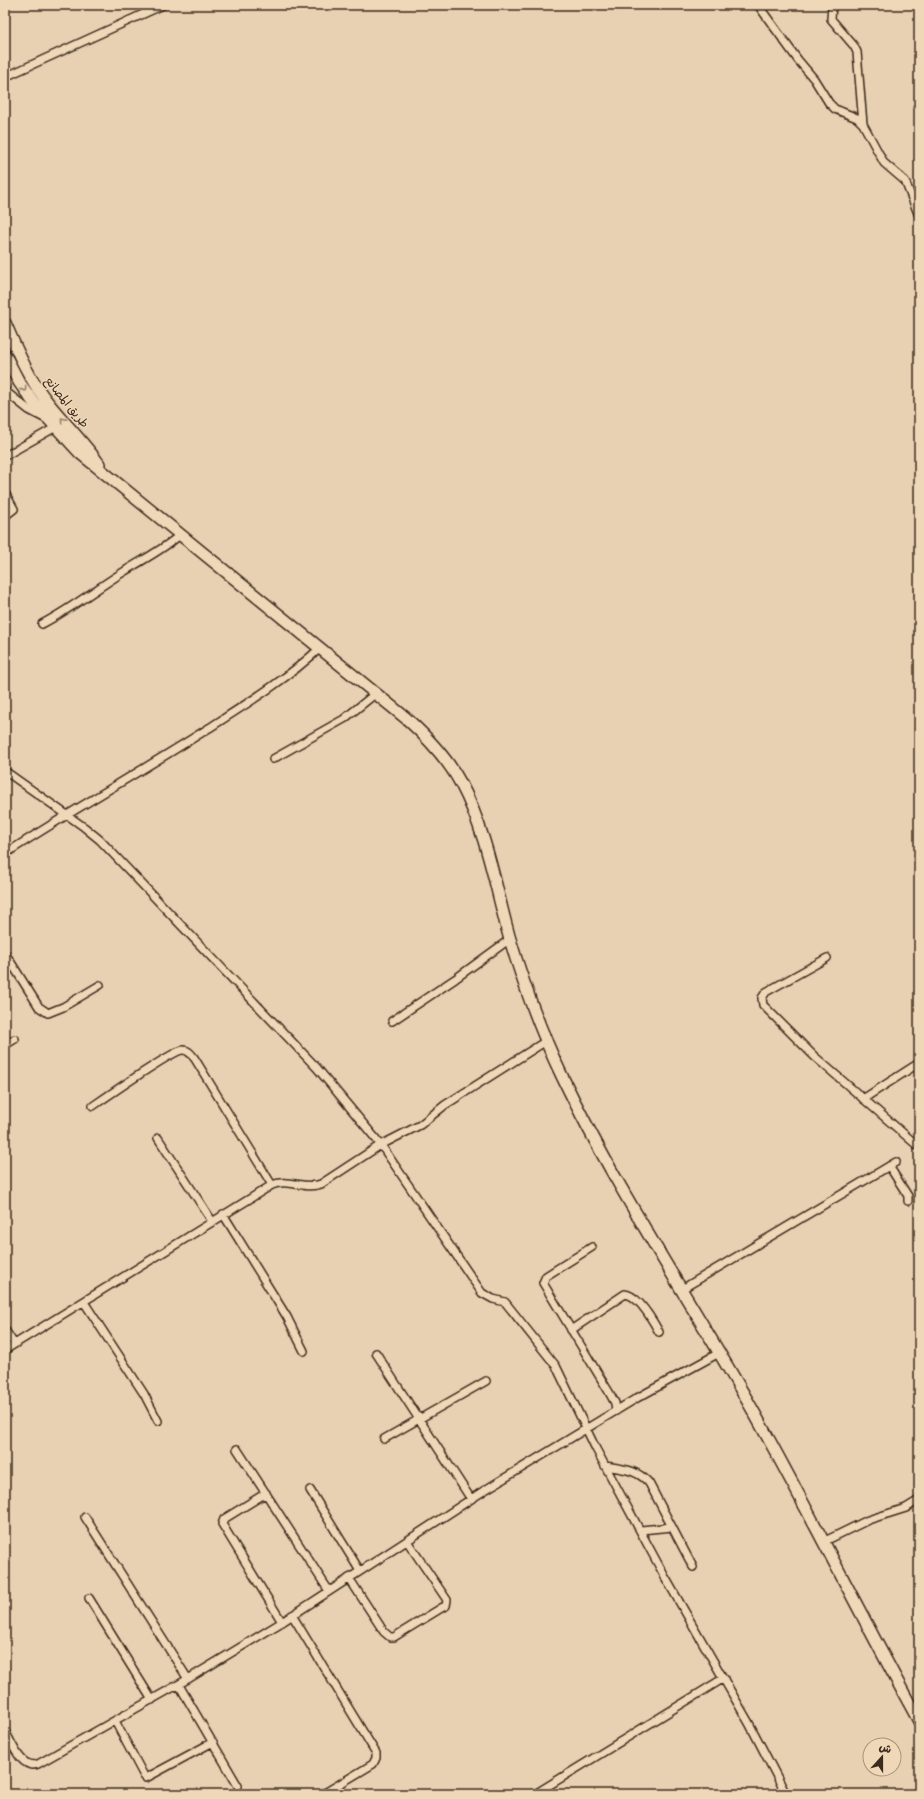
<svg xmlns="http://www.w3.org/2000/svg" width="924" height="1799" font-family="Itim,'Playpen Sans Arabic',sans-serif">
<rect width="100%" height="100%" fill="#e8d1b2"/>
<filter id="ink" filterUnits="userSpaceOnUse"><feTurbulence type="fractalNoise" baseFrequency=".025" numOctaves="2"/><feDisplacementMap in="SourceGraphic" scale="8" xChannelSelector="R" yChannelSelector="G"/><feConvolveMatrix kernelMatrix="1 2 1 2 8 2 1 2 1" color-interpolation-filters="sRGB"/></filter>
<g filter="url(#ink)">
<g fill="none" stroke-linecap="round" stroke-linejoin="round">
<g stroke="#3b2a1e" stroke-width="10">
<path id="street" d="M 758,5 L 798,60 L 814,79 L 829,103 L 835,109 L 857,118 L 863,124 L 884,163 L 905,181 L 919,216
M 832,5 L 831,19 L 854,46 L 857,52 L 863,124
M 5,77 L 163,5
M 5,391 L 29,410 L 44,418
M 5,456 L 56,427
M 5,493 L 14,509 L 5,516
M 42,624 C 71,609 97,588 125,571 C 144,559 164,549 181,534
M 273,759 L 344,719 L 375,694
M 5,771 L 84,827 L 100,840 L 317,1068 L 381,1145 L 482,1293 L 493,1299 L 505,1302 L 556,1366 L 596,1449 L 665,1577 L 749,1723 L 786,1794
M 5,854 C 72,810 142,771 209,728 C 248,703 287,679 320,648
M 5,953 L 39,1007 L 48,1013 L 63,1007 L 100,985
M 827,958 L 766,992 L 762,998 L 763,1005 L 814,1056 L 919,1147
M 392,1021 L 455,979 L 510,939
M 5,1045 L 15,1039
M 863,1099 L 919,1063
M 93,1106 C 106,1097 174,1050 183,1050 C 189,1050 192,1055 195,1059 L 272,1185
M 158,1138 L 212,1221
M 889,1166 L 908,1196 L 908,1201
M 223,1214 L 287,1317 L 304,1351
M 592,1247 L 546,1276 L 543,1283 L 609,1392 L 615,1403 L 616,1411
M 682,1289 L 896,1162
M 84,1302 L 144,1394 L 158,1421
M 5,1330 L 14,1344
M 571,1330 L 625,1294 C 638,1295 653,1321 659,1332
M 5,1350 L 272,1185 C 287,1178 305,1190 321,1184 L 379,1146 L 420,1125 L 445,1105 L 546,1041
M 376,1353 L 471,1499
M 384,1439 L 486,1381
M 237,1449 L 329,1591
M 605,1466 C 622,1469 637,1469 649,1483 L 693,1567
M 310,1490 L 360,1571
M 266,1493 L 224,1519 L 222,1524 L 282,1622
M 85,1517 L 188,1679
M 641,1530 L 672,1527
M 823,1542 L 868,1520 L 906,1508 L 919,1500
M 349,1578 L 384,1632 L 390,1637 L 394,1637 L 443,1607 L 446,1606 L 447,1600 L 407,1541
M 89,1598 L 152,1700
M 292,1615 L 376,1753 L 376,1758 L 373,1764 L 323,1794
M 179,1685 L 238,1786
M 115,1721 L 144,1776 L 146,1778 L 213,1742
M 5,1731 C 12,1743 21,1770 38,1764 L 188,1679 L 282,1622 L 485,1490 L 637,1398 L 719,1353
M 535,1794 L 724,1678"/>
</g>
<g stroke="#3b2a1e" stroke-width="14">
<path id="primary" d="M 5,323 C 17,351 30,381 49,404 C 66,425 84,443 99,464
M 5,355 L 19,382 L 34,403 L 80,453 L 407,719 C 428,738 448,759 461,784 C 486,831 495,885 509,936 C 523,983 540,1030 561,1074 C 615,1187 685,1292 747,1400 C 807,1506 860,1615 919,1721"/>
</g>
<use href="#street" stroke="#efd8b8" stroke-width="7"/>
<use href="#primary" stroke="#efd8b8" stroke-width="11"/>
</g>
<defs><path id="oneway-chevron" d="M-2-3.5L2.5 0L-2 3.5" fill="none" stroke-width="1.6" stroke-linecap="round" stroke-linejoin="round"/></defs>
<g stroke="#95816b">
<use href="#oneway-chevron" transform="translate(24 389) rotate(55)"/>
<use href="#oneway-chevron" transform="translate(63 420) rotate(-131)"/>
</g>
</g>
<g text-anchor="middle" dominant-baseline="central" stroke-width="3" stroke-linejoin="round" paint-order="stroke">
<g font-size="12" fill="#3b2a1e" stroke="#efd8b8">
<text transform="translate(67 402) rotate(51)">طريق المصانع</text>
</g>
</g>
<rect width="924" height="1799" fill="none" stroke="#efd8b8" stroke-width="20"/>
<rect x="10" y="10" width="904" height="1779" fill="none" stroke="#3b2a1e" stroke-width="1.5" filter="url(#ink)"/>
<g transform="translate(882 1757) rotate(21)"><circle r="19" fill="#efd8b8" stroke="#a7927a"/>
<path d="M0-3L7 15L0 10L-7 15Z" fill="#3b2a1e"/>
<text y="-6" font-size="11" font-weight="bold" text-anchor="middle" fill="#3b2a1e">ش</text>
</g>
</svg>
